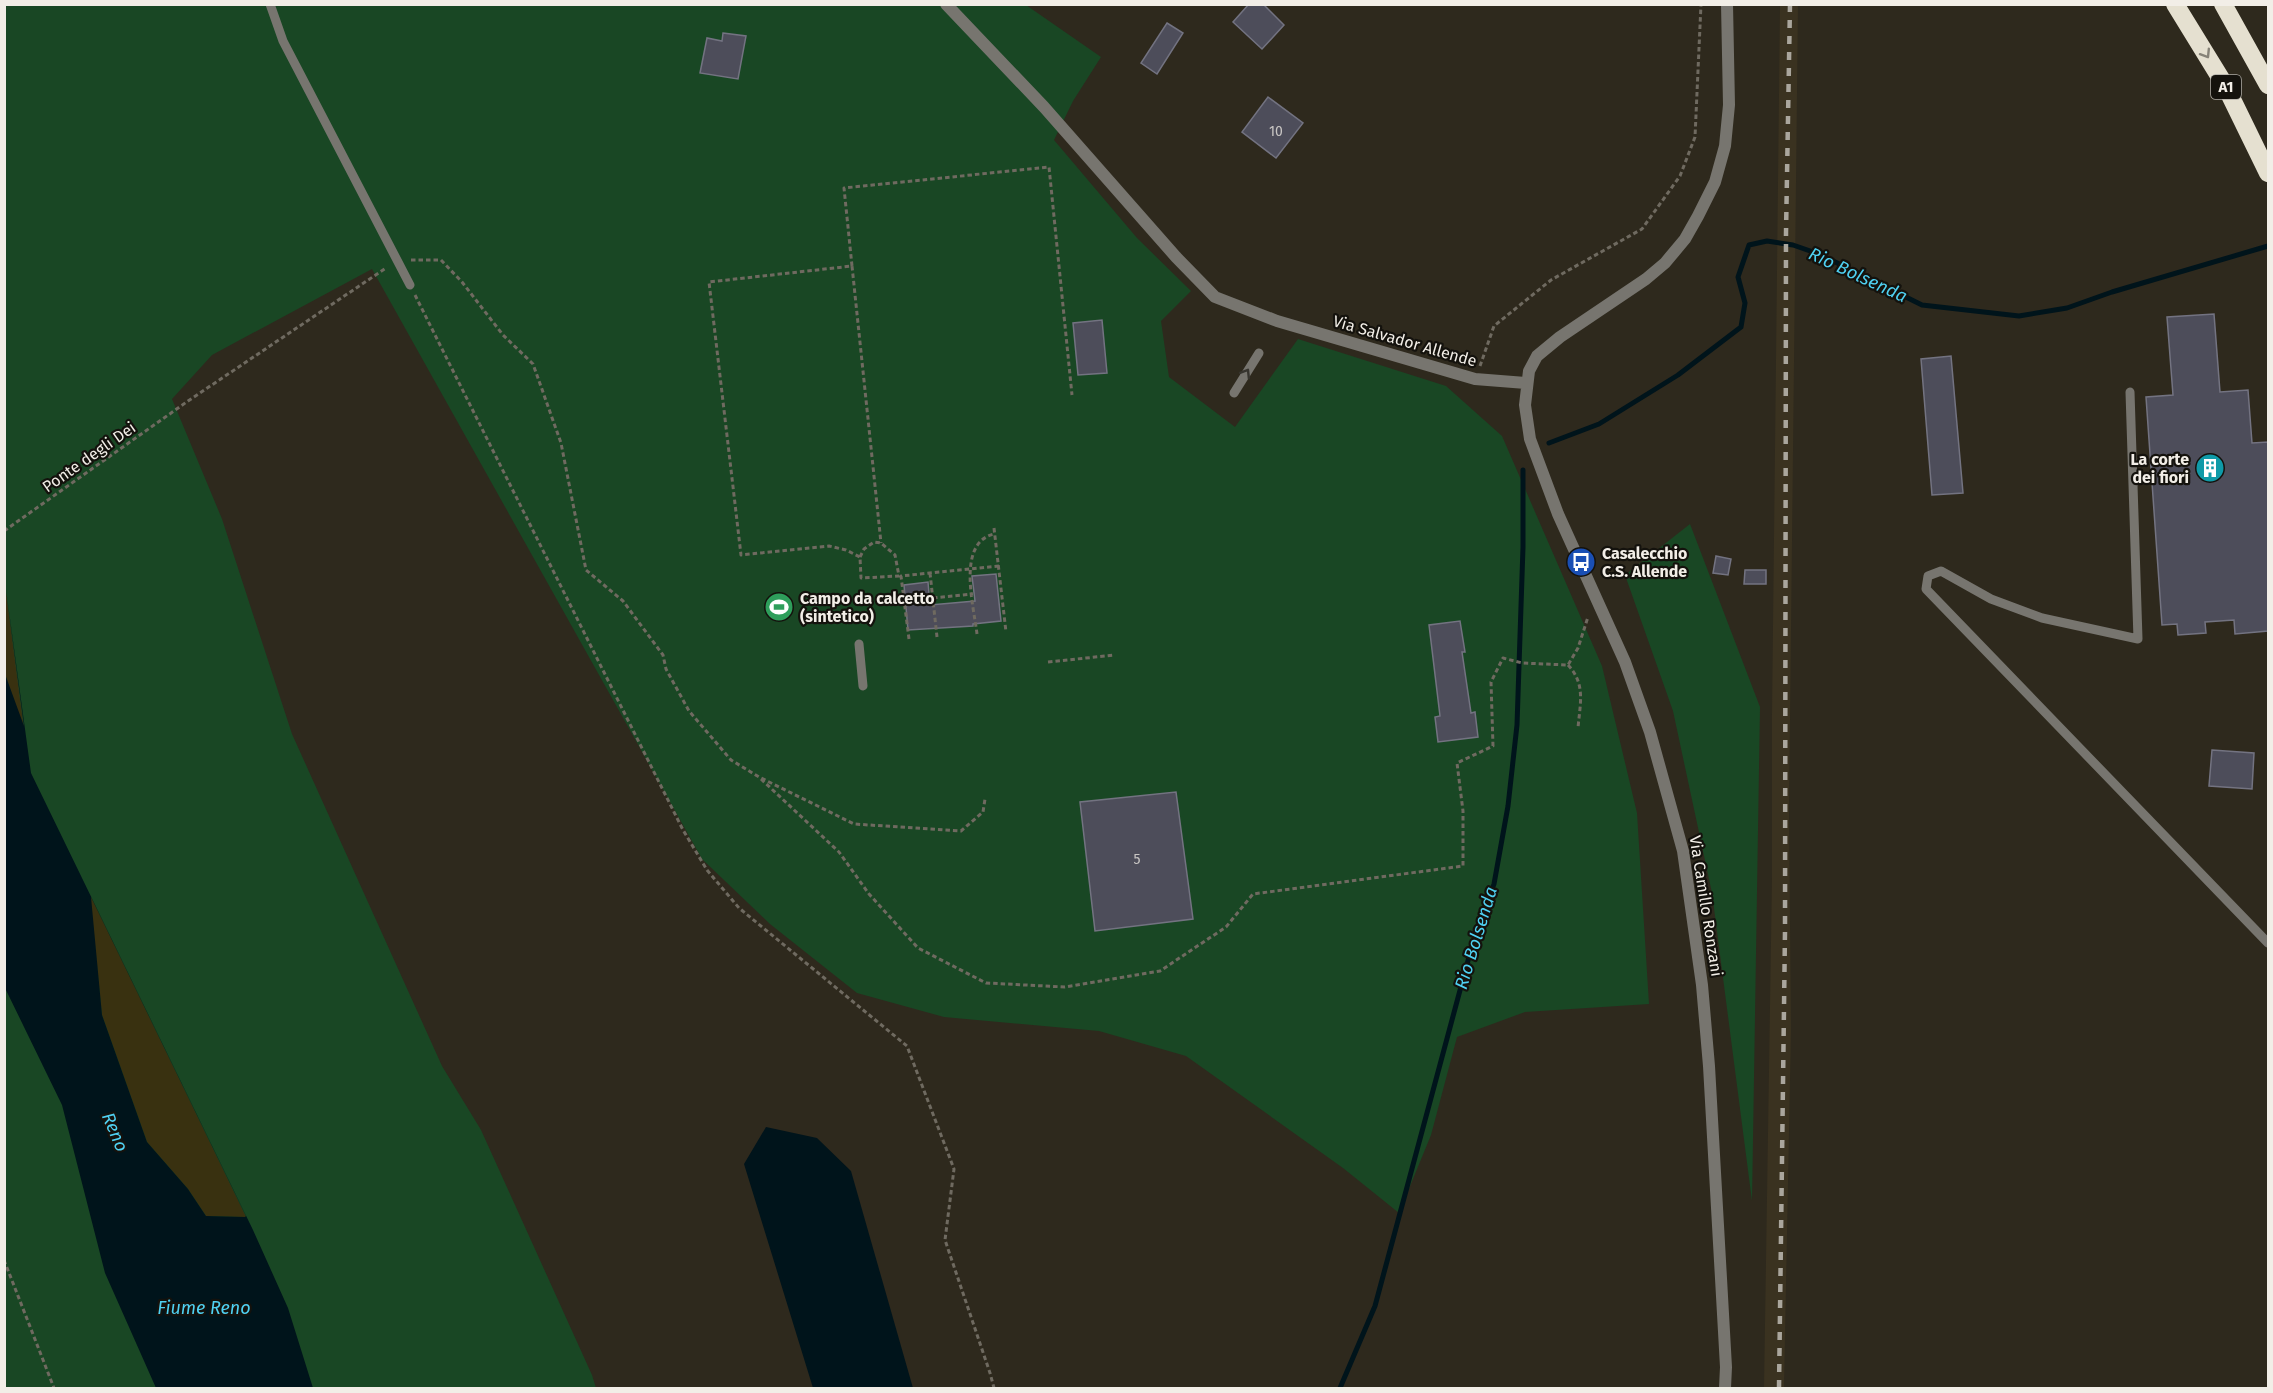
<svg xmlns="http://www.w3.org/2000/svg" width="2273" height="1393" font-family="'Fira Sans',sans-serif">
<rect width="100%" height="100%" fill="#2e291d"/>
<path fill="#3a3220" d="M 1798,4 L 1789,810 L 1791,1030 L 1784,1388 L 1764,1388 L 1772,878 L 1772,715 L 1780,5 Z"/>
<path fill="#194724" d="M 5,5 L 1026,5 L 1101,57 L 1073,101 L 1054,140 L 1137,238 L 1191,291 L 1161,321 L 1169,377 L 1235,427 L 1298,339 L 1446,386 L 1502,436 L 1602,666 L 1637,813 L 1649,1004 L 1525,1012 L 1457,1037 L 1431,1135 L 1399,1213 L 1343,1168 L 1186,1056 L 1099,1031 L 944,1017 L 857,993 L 770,924 L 702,859 L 372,269 L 212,355 L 172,399 L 222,519 L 292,734 L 442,1066 L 481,1130 L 592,1375 L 596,1388 L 5,1388 Z
M 1690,524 L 1760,707 L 1752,1201 L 1712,893 L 1673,711 L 1625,575 Z"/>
<path fill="#393110" d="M 5,585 L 24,730 L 5,674 Z
M 90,895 L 246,1217 L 206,1216 L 188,1189 L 147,1142 L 102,1015 Z"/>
<path fill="#00141b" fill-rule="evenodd" d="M 5,582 L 31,773 L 253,1230 L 288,1308 L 313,1388 L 156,1388 L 105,1273 L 62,1105 L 5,988 L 5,674 L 24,726 ZM 91,897 L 246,1216 L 245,1217 L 206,1216 L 188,1189 L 147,1142 L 102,1015 Z
M 766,1127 L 817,1138 L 851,1171 L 913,1388 L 813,1388 L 744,1164 Z"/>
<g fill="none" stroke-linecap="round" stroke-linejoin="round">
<path stroke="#00141b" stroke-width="5" d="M 1549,443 L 1599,424 L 1678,375 L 1741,327 L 1745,303 L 1738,277 L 1749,245 L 1767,241 L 1793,245 L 1819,254 L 1922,305 L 2019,316 L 2067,308 L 2112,292 L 2268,246
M 1340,1388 L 1375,1306 L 1473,942 L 1494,884 L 1508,806 L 1517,725 L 1523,547 L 1523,470"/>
</g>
<path fill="#4d4d5a" stroke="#737381" stroke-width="1.5" d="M 1249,4 L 1263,4 L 1284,25 L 1262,49 L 1233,22 Z
M 1167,23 L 1183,33 L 1157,74 L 1141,63 Z
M 723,33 L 746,36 L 738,79 L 700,73 L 707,38 L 722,41 Z
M 1268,97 L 1303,123 L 1276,158 L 1242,132 Z
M 2214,314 L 2220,392 L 2248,390 L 2252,443 L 2268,442 L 2268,631 L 2235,634 L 2234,620 L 2205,622 L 2206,633 L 2178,635 L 2177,624 L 2162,625 L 2146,397 L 2173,395 L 2167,317 Z
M 1102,320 L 1107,373 L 1078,375 L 1073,323 Z
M 1951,356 L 1963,493 L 1932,495 L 1921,359 Z
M 1716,556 L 1731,559 L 1728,575 L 1713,573 Z
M 1745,570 L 1766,570 L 1766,584 L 1744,584 Z
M 996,574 L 1001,621 L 973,624 L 973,626 L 908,630 L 904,585 L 928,582 L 930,605 L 975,601 L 972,576 Z
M 1460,621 L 1465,652 L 1462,652 L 1471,713 L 1475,712 L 1478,737 L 1438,742 L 1435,717 L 1440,716 L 1429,625 Z
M 2212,750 L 2254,753 L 2252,789 L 2209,786 Z
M 1176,792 L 1193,919 L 1095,931 L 1080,802 Z"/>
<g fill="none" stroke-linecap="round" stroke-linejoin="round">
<path stroke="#6f6a60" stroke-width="3" stroke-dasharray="4.5 3" stroke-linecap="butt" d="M 411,260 L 441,260 L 462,282 L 503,335 L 533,364 L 561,443 L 586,570 L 623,601 L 663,655 L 666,669 L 689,711 L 731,760 L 759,777 L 854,824 L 961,831 L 983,812 L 985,799
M 852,266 L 844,188 L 1049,167 L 1072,395
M 415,295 L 683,830 L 707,870 L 739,908 L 907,1046 L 954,1169 L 945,1240 L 990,1373 L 994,1388
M 1480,366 L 1494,326 L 1551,280 L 1642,229 L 1680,176 L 1695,137 L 1701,4
M 994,528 L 1006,632
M 4,531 L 188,401 L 386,268
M 860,557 L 864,549 L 874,542 L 881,543 L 895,555 L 899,576 L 861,578 L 860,557 L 846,550 L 829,546 L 741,555 L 709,282 L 852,266 L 881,543
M 930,573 L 937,637
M 933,598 L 973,594
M 977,634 C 974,607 956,543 994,534
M 909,639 L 901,576 L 999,566
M 1048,662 L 1115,655
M 1568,665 C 1586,684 1580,704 1578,728
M 761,779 L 839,852 L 869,894 L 918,948 L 986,983 L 1065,987 L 1160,971 L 1226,927 L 1253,894 L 1463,866 L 1463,811 L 1457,763 L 1493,746 L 1491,682 L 1503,658 L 1522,663 L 1568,665 L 1578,648 L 1588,617
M 4,1260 L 54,1388"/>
<path stroke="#77756f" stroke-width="9" d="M 270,4 L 283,41 L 410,285
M 2130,392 L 2138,639 L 2042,618 L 1991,599 L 1941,571 L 1928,576 L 1926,589 L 2268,943
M 1234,393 L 1259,353
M 859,644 L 863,686"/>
<path stroke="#77756f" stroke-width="12" d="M 946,4 L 1044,107 L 1176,257 L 1215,297 L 1277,321 L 1475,379 L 1526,383
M 1725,1388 L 1726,1367 L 1709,1066 L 1702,985 L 1683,851 L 1650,732 L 1625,662 L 1558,514 L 1530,439 L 1525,405 L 1529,371 L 1537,356 L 1560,337 L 1646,279 L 1665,263 L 1685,239 L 1698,216 L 1715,182 L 1725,146 L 1729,105 L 1727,4"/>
<path stroke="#e5e0d0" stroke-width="18" d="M 2175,4 L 2226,87 L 2268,173
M 2223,4 L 2268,85"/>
<path stroke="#aaa69d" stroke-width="4.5" stroke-dasharray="8 8" stroke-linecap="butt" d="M 1779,1388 L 1785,931 L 1786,233 L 1790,4"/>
</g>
<defs><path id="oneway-chevron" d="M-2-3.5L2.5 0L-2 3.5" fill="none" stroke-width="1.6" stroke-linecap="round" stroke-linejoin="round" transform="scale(1.5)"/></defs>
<use stroke="#878378" href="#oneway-chevron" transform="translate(2206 54) rotate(58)"/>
<use stroke="#37352f" href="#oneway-chevron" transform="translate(1246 373) rotate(-58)"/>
<defs>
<g id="building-disc" transform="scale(1.5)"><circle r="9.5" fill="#0f9aa8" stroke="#14120d"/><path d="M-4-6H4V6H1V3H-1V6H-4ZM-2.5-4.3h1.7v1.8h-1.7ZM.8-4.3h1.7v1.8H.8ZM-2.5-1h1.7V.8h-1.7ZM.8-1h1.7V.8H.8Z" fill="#fff"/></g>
<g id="bus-disc" transform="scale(1.5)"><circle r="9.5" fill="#1a4fb4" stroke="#14120d"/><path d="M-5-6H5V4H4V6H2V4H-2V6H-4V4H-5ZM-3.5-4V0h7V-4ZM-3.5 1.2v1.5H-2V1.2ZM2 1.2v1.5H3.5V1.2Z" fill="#fff"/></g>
<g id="stadium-disc" transform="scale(1.5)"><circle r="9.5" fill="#2e9e5b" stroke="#14120d"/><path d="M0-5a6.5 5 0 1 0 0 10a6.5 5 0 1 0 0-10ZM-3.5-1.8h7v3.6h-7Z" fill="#fff"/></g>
</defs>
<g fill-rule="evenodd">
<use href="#building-disc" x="2210" y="468"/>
<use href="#bus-disc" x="1581" y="562"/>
<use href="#stadium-disc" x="779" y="607"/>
</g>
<g text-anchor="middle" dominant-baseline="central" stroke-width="4.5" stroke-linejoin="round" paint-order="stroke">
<g font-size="14" fill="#c9c6c4">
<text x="1276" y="131">10</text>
<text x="1137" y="859">5</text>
</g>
<rect fill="#14120d" stroke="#afaca6" stroke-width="1.5" x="2211" y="75" width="30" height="24" rx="4.5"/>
<g font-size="15" font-weight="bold" fill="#f2eee7">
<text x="2226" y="87">A1</text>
</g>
<g font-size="16" fill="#f2eee7" stroke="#14120d">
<text transform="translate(1405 341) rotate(16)">Via Salvador Allende</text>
<text transform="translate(89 457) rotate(-35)">Ponte degli Dei</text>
<text transform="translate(1706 906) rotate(81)">Via Camillo Ronzani</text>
</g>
<g font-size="16" font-weight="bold" fill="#f2eee7" stroke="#14120d" text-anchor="start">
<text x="2189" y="459" text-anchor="end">La corte<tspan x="2189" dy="18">dei fiori</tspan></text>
<text x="1602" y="553">Casalecchio<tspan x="1602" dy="18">C.S. Allende</tspan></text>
<text x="800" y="598">Campo da calcetto<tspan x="800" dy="18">(sintetico)</tspan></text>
</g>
<g font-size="18" font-style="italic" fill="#4fd1f2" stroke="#14120d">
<text transform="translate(1858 275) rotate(25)">Rio Bolsenda</text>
<text transform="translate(1476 938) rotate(-73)">Rio Bolsenda</text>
<text transform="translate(115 1132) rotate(67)">Reno</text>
<text x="204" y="1308">Fiume Reno</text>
</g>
</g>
<rect width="2273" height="1393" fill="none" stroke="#f2eee7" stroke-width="12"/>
</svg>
